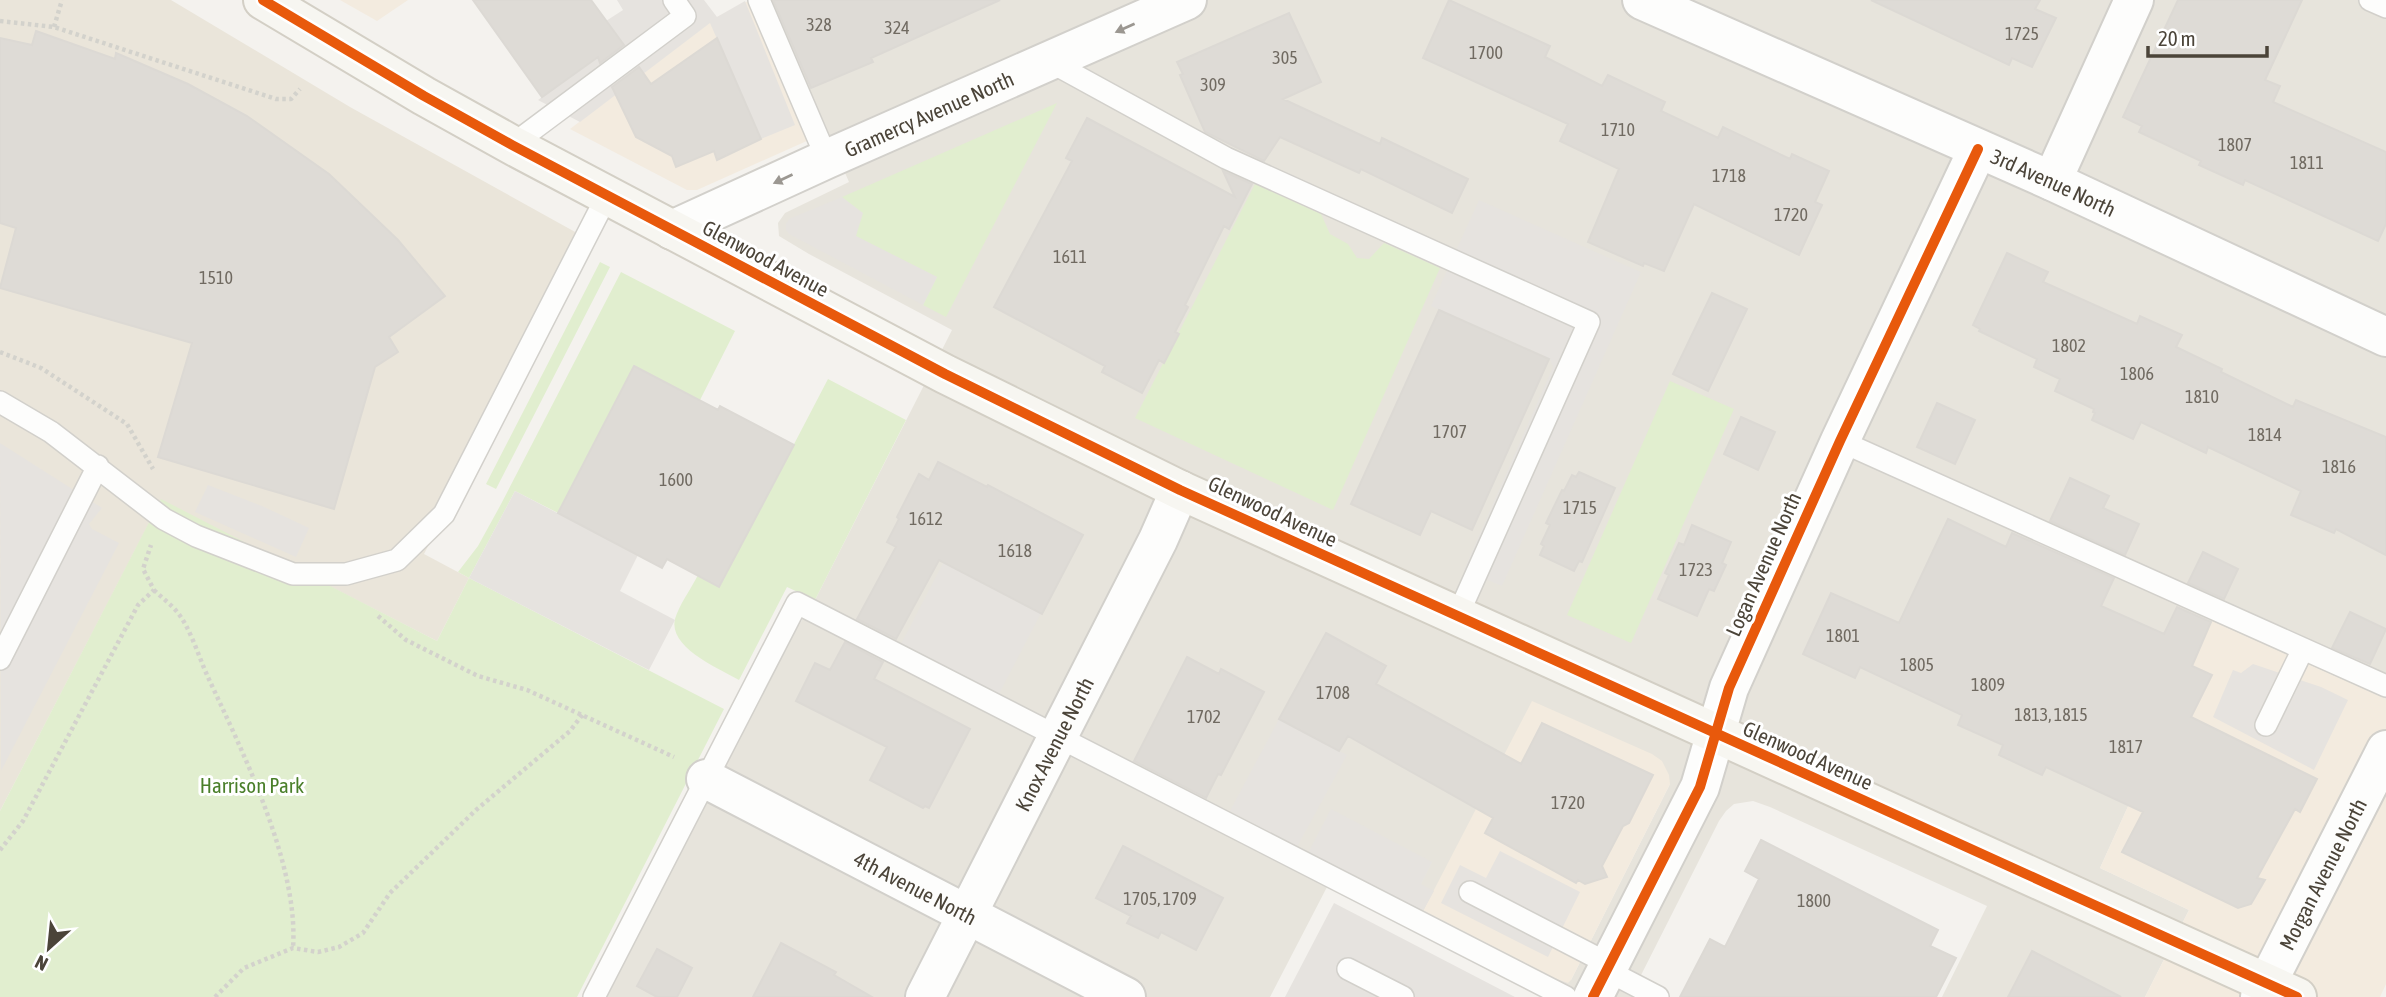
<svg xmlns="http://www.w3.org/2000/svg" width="2386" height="997" font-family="'Asap Condensed',sans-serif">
<rect width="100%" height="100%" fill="#f4f2ee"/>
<path fill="#e7e4dc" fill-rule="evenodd" d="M 770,0 L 2386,0 L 2386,699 L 2212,622 L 2100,868 L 2189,910 L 2145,997 L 1942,997 L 1987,906 L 1770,807 L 1753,801 L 1734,804 L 1726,811 L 1719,821 L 1636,985 L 1658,997 L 1541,997 L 1327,887 L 1270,997 L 605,997 L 788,642 L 815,600 L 952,330 L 809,254 L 779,236 L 778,223 L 785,213 L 849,182 ZM 1670,784 L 1571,980 L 1423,913 L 1445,870 Z"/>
<path fill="#f3ebdf" d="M 340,0 L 408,0 L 377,21 Z
M 750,0 L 809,140 L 697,190 L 687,190 L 570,129 L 717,17 Z
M 2212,621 L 2386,699 L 2386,984 L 2380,997 L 2145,997 L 2189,910 L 2100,868 Z
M 1532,701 L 1652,754 L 1662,761 L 1669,775 L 1670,784 L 1571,980 L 1568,983 L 1543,974 L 1422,913 Z"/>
<path fill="#eae5da" d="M 0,0 L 171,0 L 350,107 L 586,238 L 424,554 L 469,578 L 437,641 L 161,500 L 0,811 Z"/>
<path fill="#e1eecf" d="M 1057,103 L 946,317 L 923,305 L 937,277 L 855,236 L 842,197 Z
M 1255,184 L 1321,214 L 1330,234 L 1348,244 L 1357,258 L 1369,259 L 1384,243 L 1440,268 L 1333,510 L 1135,418 Z
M 600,262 L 610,267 L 496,489 L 486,484 Z
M 621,272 L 735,331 L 700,400 L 634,367 L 558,513 L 515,491 L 469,578 L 724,709 L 577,997 L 0,997 L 0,811 L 161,499 L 437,641 L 469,578 L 458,572 L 478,546 L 500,506 Z
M 828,379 L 906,420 L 815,600 L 787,587 L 739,680 C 720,669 668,648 675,619 C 679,605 691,589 698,575 L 720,586 Z
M 1670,381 L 1734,409 L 1631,643 L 1567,615 Z"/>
<path fill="#e6e3df" d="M 617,0 L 704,0 L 717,17 L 745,1 L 795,125 L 761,139 L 710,23 L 580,122 L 538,100 L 620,41 L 606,21 L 623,10 Z
M 842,197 L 863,213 L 856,236 L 937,277 L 923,305 L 789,234 L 786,230 L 786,224 L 789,219 Z
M 1479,200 L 1641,272 L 1502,586 L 1464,570 L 1553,367 L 1549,358 L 1431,306 Z
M 0,443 L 102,508 L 89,524 L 92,529 L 119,543 L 1,771 Z
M 208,485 L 262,506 L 309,528 L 296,557 L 195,512 Z
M 515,491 L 638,555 L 620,591 L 675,620 L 649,670 L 469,578 Z
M 943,563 L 1041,613 L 999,694 L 901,644 Z
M 2253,664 L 2321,687 L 2348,700 L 2314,770 L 2213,717 L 2233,670 L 2241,673 Z
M 1279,719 L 1347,755 L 1297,847 L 1230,811 Z
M 1331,809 L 1432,862 L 1421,884 L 1434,891 L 1422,913 L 1308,853 Z
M 1500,851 L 1580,892 L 1548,957 L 1441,903 L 1460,865 L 1486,878 Z
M 1334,903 L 1515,997 L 1285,997 Z"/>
<path fill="#dedbd6" stroke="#dcd9d4" stroke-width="2" d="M 473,0 L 591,0 L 624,45 L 600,63 L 598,57 L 542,97 Z
M 773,0 L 1000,0 L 871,58 L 873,62 L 811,88 Z
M 1449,0 L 1550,46 L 1545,57 L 1602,86 L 1608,75 L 1665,102 L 1661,111 L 1718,138 L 1723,127 L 1790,159 L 1792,154 L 1829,171 L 1815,202 L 1822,205 L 1799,255 L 1694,204 L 1664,271 L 1644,263 L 1643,266 L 1588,242 L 1619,169 L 1560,141 L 1568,124 L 1423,58 Z
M 1871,0 L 2040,0 L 2035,9 L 2056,18 L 2032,67 L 2012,58 L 2009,65 Z
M 2178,0 L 2302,0 L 2265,80 L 2280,86 L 2273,102 L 2386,152 L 2386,224 L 2378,241 L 2245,180 L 2243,185 L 2199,165 L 2201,161 L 2139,132 L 2142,126 L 2123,117 Z
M 1289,13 L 1321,82 L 1283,99 L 1380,144 L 1382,138 L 1468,179 L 1452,213 L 1361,169 L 1359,173 L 1280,137 L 1264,161 L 1205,132 L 1180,75 L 1183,74 L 1177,62 Z
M 36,31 L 115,59 L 116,53 L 188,84 L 247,116 L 329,174 L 398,240 L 445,296 L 389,337 L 398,352 L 375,367 L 334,509 L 158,457 L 192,343 L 0,288 L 16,228 L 0,223 L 0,38 L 32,45 Z
M 717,38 L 761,139 L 717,160 L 714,151 L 676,167 L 672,156 L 636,137 L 612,87 L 639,67 L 651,84 Z
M 1087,118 L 1235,197 L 1223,171 L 1252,184 L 1229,229 L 1224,226 L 1185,305 L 1188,307 L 1175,332 L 1179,334 L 1164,363 L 1159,360 L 1142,393 L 1102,372 L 1105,366 L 994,307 L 1072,161 L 1066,158 Z
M 2007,253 L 2048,272 L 2043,282 L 2137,324 L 2140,316 L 2182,335 L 2176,347 L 2222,369 L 2221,372 L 2293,407 L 2296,400 L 2386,437 L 2386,555 L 2336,529 L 2334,533 L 2291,515 L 2301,491 L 2208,447 L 2206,453 L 2141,422 L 2133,439 L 2092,420 L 2095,413 L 2093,412 L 2094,409 L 2055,391 L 2060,379 L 2034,367 L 2037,359 L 1979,331 L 1980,329 L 1973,325 Z
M 1712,293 L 1747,309 L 1708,391 L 1673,374 Z
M 1439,310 L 1549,359 L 1472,530 L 1431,511 L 1420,535 L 1351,504 Z
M 634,366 L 718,410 L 720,406 L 794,445 L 719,587 L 667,559 L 662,568 L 558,513 Z
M 1937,403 L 1975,420 L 1955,464 L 1917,447 Z
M 1741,417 L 1775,432 L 1758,470 L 1724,454 Z
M 938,462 L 987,487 L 988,485 L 1083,535 L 1042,614 L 939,560 L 896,639 L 857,619 L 896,547 L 887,542 L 899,519 L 897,517 L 919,474 L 929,480 Z
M 1579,472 L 1615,488 L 1582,562 L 1579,561 L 1574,571 L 1540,555 L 1544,546 L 1541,544 L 1550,525 L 1546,523 L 1562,490 L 1564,491 L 1572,475 L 1576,477 Z
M 2070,478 L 2109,496 L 2103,508 L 2139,524 L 2125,555 L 2050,521 Z
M 1948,519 L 2006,547 L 2012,533 L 2114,578 L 2101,606 L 2164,634 L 2177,607 L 2211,622 L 2192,666 L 2212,675 L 2191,717 L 2317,779 L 2300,812 L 2295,809 L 2257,878 L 2265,880 L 2251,904 L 2238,908 L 2122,852 L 2143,812 L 2046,767 L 2042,775 L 1999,755 L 2003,745 L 1958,725 L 1962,715 L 1860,667 L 1855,678 L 1803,654 L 1831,593 L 1899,623 Z
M 1692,525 L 1731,542 L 1722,563 L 1726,565 L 1714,591 L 1709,589 L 1697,616 L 1658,599 L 1669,575 L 1665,573 L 1679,543 L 1684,545 Z
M 2203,552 L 2238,569 L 2224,599 L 2188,583 Z
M 2350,612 L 2386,629 L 2370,664 L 2332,648 Z
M 1326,633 L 1386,666 L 1376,684 L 1521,764 L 1542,723 L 1653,775 L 1629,823 L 1623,826 L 1602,866 L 1607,877 L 1585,884 L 1578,880 L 1576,883 L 1485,833 L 1493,818 L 1348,736 L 1339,751 L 1279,719 Z
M 845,642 L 883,662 L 874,679 L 970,729 L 929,808 L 925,806 L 923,808 L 870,780 L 887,747 L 796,701 L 815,663 L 830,670 Z
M 1187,657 L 1219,674 L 1221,669 L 1264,692 L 1221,775 L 1218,774 L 1206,798 L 1134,761 Z
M 1761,840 L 1938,930 L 1930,946 L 1956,958 L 1936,997 L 1680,997 L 1710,939 L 1725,947 L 1759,879 L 1745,871 Z
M 1123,846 L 1223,898 L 1196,950 L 1161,932 L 1158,938 L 1127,923 L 1131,916 L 1096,898 Z
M 781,943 L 836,972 L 834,975 L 872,997 L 753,997 Z
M 657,949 L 692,968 L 677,997 L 657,997 L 637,986 Z
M 2032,951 L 2121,997 L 2008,997 Z"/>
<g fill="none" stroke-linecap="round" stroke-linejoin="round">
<g stroke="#d2d0cb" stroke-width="24">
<path id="lane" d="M 759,0 L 827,159
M 2370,0 L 2386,7
M 1049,61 L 1226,158 L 1589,322 L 1457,617
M 512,145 L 685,16 L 674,0
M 0,402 L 51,432 L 164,519 L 196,536 L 293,574 L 346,574 L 397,560 L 444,514 L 607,196
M 1840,441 L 2386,686
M 0,659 L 98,466
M 2266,725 L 2303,649
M 1470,892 L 1609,964
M 1348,969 L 1403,997
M 1606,970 L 1658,997
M 594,997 L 797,603 L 1566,997"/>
</g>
<g stroke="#d2d0cb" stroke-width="42">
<g id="street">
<path id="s1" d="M 1642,0 L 2052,181 L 2386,337"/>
<path d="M 2052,181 L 2134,0"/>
<path id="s2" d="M 672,230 L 827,159 L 1187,0"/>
<path id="s3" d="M 706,779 L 1126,997"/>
<path id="s4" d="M 925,997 L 1158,540 L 1180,490"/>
<path d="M 1593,997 L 1700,787 L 1729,688 L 1840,441 L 1978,149"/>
<path id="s5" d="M 2260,997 L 2386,750"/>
</g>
</g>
<g stroke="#d3cfc5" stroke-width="42">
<path id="secondary" d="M 263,0 L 424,96 L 512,145 L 945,374 L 1180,490 L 2297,997"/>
</g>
<path stroke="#d3d2cc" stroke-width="4.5" stroke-dasharray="3.5 3.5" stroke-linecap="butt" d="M 0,21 L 54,27 L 276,99 L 291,99 L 300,89
M 54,27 L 62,0
M 0,352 L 41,368 L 127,424 L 153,469
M 154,590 C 162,598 171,604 178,613 C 190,628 199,657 207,675 C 242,751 299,864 293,948
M 378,616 L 406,640 L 478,676 L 527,690 L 674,757
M 0,850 L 23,821 L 138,605 L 154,590 L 143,569 L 151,545
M 215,997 L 244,968 L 293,948 L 318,952 L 339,947 L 363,933 L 390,893 L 476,810 L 570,731 L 583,714"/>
<use href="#lane" stroke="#fdfdfc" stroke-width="21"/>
<use href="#street" stroke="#fdfdfc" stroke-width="38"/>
<use href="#secondary" stroke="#f7f6f1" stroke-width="38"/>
<g stroke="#fff" stroke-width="15">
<path id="cycleway" d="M 263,0 L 424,96 L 512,145 L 945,374 L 1180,490 L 2297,997
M 1593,997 L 1700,787 L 1729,688 L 1840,441 L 1978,149"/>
</g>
<use href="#cycleway" stroke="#e8590c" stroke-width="10"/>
</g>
<defs><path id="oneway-solid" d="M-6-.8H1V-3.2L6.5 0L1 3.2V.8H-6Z" transform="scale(1.75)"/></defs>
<g fill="#9b9791">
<use href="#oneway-solid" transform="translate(1125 28) rotate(156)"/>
<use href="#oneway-solid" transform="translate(783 179) rotate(155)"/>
</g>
<g text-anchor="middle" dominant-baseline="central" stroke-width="6" stroke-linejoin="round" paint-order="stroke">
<g font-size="18" fill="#706a61">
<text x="819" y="24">328</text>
<text x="897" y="27">324</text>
<text x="2022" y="33">1725</text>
<text x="1486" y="52">1700</text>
<text x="1285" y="57">305</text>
<text x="1213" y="84">309</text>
<text x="1618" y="129">1710</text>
<text x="2235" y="144">1807</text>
<text x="2307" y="162">1811</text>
<text x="1729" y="175">1718</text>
<text x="1791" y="214">1720</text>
<text x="1070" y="256">1611</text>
<text x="216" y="277">1510</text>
<text x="2069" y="345">1802</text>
<text x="2137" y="373">1806</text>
<text x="2202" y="396">1810</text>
<text x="1450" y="431">1707</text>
<text x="2265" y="434">1814</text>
<text x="2339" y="466">1816</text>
<text x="676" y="479">1600</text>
<text x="1580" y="507">1715</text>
<text x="926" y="518">1612</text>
<text x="1015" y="550">1618</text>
<text x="1696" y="569">1723</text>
<text x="1843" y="635">1801</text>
<text x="1917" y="664">1805</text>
<text x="1988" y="684">1809</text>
<text x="1333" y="692">1708</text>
<text x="2051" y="714">1813, 1815</text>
<text x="1204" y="716">1702</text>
<text x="2126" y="746">1817</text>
<text x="1568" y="802">1720</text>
<text x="1160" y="898">1705, 1709</text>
<text x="1814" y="900">1800</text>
</g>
<g font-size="21" fill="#4b4439" stroke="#fff">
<text stroke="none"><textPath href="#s2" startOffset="282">Gramercy Avenue North</textPath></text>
<text stroke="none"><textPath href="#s1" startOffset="450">3rd Avenue North</textPath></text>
<text transform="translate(766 258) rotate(28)">Glenwood Avenue</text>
<text transform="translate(1273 511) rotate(25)">Glenwood Avenue</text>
<text transform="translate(1763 564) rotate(-66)">Logan Avenue North</text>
<text stroke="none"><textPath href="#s4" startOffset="284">Knox Avenue North</textPath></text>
<text transform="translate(1808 755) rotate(24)">Glenwood Avenue</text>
<text stroke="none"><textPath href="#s5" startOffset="138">Morgan Avenue North</textPath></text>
<text stroke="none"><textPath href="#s3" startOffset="236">4th Avenue North</textPath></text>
</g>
<g font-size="21" fill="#4a7f2a" stroke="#fff">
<text x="252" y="785">Harrison Park</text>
</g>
</g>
<g transform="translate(49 948) rotate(207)" stroke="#ffffff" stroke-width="5" paint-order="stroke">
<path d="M0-5L12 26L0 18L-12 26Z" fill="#4b4439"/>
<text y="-10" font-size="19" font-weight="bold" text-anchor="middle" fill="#4b4439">N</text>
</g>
<path d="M2148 46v10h119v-10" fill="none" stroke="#4b4439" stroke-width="3.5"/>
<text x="2158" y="46" font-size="21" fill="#4b4439" stroke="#ffffff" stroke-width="5" paint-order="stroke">20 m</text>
</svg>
